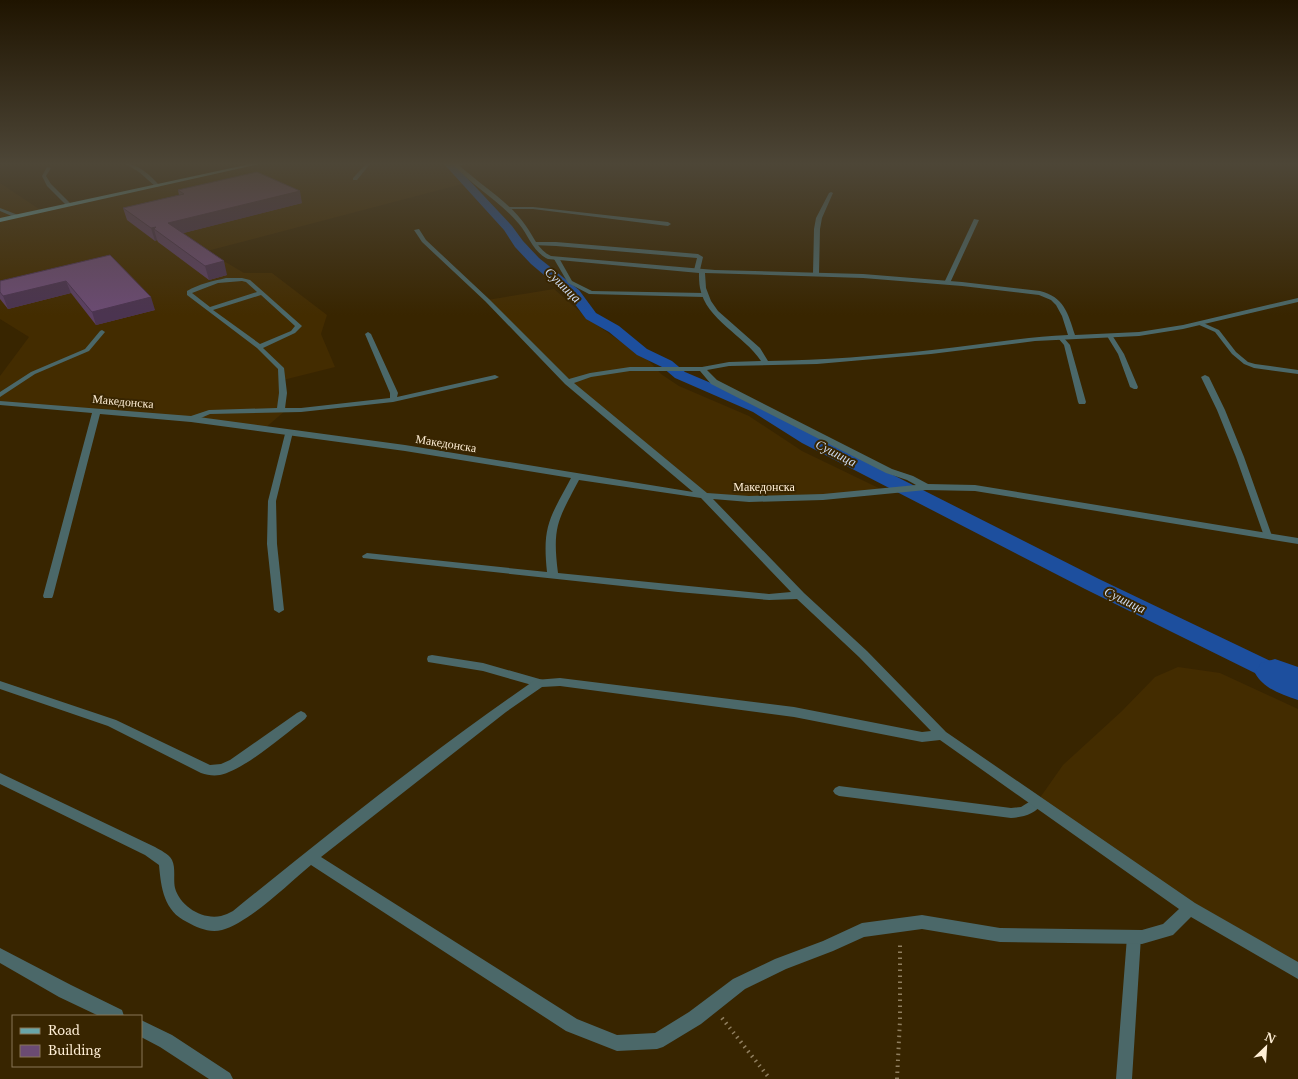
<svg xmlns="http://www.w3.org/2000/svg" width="1298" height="1079" font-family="'Libre Baskerville',serif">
<rect width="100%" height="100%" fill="#382500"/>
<path fill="#432c00" d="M 257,164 L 445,164 L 466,183 L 207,251 L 244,273 L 272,273 L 327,315 L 321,334 L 335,367 L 283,380 L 286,410 L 264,429 L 0,403 L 0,376 L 29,337 L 0,319 L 0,183 L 42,211 Z
M 554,289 L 591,321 L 649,361 L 661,374 L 679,386 L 749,416 L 802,451 L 887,492 L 823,497 L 704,496 L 568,382 L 487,300 Z
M 1178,667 L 1220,673 L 1298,709 L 1298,971 L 1037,802 L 1063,765 L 1122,711 L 1155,677 Z"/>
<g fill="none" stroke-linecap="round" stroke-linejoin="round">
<path fill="#1d4f9e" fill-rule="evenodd" d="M 444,164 L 454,164 L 512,226 L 523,241 L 539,258 L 579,290 L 596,313 L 619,326 L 647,349 L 672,361 L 685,372 L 765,406 L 814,435 L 1099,579 L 1283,667 L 1287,673 L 1283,679 L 1275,681 L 1267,679 L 1085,589 L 802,443 L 753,412 L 675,378 L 662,367 L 637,355 L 609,332 L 586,319 L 569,296 L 531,264 L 515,247 L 504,230 Z"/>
<path fill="#1d4f9e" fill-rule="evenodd" d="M 1275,659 L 1298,667 L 1298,700 C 1281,694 1264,689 1255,673 L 1261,663 Z"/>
<path stroke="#907f5f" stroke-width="4" stroke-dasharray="1.5 4.5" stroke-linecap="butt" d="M 722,1018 L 770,1079
M 897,1079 L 900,1020 L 900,941"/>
<path fill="#4b6869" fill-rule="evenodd" d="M 126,164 C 139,164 152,177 160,186 L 156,187 L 139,172 Z
M 366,164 L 370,164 L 357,180 L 353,180 L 353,178 Z
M 454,164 L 465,164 L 456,166 Z
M 47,167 L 51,168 L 46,176 L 51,184 L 71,204 L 71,206 L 67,206 L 47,186 L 42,176 Z
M 831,192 L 833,193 L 822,218 L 820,229 L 819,274 L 816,276 L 813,274 L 814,229 L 816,218 L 829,193 Z
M 506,207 L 533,207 L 668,222 L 671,224 L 668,226 L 533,209 L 504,209 L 504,208 Z
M 0,208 L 18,215 L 19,216 L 14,217 L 0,211 Z
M 974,219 L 979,220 L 950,283 L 945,284 L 944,283 Z
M 535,242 L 556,242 L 698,254 L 703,257 L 700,270 L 697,272 L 694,270 L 697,258 L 556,246 L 533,245 L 533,243 Z
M 555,258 L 559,258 L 572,281 L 592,291 L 704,293 L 707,295 L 704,297 L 589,294 L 568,283 L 554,259 Z
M 226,278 L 242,278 L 250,280 L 302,326 L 295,333 L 263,348 L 284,368 L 287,393 L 285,408 L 301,408 L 390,398 L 390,393 L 365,334 L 368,332 L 371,334 L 398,393 L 397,397 L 495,375 L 499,377 L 495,379 L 393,402 L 301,412 L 210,414 L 194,421 L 188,421 L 188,417 L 209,410 L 277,408 L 279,393 L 278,369 L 257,348 L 187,295 L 187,291 C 199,284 213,281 226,278 ZM 242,281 L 246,282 L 257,292 L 210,307 L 192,293 L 218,283 ZM 261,295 L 295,326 L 291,331 L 260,344 L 213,310 Z
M 1197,322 L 1201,322 L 1219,330 L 1236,352 L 1248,362 L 1255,364 L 1298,370 L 1298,374 L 1254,368 L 1244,364 L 1232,354 L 1215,332 L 1197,324 Z
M 102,330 L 105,332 L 89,351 L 35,374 L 0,397 L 0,392 L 31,372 L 85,349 L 100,331 Z
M 1110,334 L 1112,335 L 1124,354 L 1138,387 L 1137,389 L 1134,389 L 1130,387 L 1118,354 L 1107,336 Z
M 1061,336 L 1063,337 L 1070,345 L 1086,402 L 1085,404 L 1079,404 L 1078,402 L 1064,345 L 1058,338 Z
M 1205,375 L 1209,377 L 1225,410 L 1244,457 L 1272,536 L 1271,538 L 1265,538 L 1264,536 L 1236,457 L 1217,410 L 1201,377 Z
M 286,430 L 289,430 L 293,432 L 276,501 L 277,544 L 284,610 L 279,613 L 274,610 L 267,544 L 268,501 Z
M 432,655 L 483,663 L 543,680 L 544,683 L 543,686 L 539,687 L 483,671 L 428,662 L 427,659 L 428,656 Z
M 839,786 L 1011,808 L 1021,807 L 1037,797 L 1041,798 L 1043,802 C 1037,814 1023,817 1011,818 L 839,796 L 835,794 L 833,791 L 835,788 Z
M 1134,931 L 1139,932 L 1141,937 L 1132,1079 L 1116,1079 L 1127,937 L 1129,932 Z"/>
<path fill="#4b6869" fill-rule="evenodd" d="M 453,164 L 458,164 C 480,185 509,201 526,226 C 534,237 538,250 551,256 L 715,270 L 863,274 L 962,282 L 1040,291 C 1064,297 1068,313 1075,335 L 1139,332 L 1183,325 L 1298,298 L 1298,302 L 1183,329 L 1139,336 L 1035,341 L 931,354 L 817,364 L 729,366 L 707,370 L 717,380 L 892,469 L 913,476 L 928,484 L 975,485 L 1298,538 L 1298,544 L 975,491 L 926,490 L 823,500 L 749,502 L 713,499 L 804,593 L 867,651 L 946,732 L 1195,903 L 1298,962 L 1298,979 L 1191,917 L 1173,935 L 1142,944 L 1000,942 L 922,929 L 864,937 L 833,951 L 786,969 L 745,989 L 701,1024 L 663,1047 L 657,1049 L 617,1051 L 566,1031 L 311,865 C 288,884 249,923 222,930 C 209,933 198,928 187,922 C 164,911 161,888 159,865 L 145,855 L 0,784 L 0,773 L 155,847 C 160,850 169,854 172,860 C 176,868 173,879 175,888 C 180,906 202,920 221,916 C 225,915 229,913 233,911 C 330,832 431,752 535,680 L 560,678 L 794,707 L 922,732 L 931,731 L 859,657 L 797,599 L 769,600 L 678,592 L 363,558 L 362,556 L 367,553 L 547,572 C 542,525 550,518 571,478 L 405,451 L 191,422 L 100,414 L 53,596 L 52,598 L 44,598 L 43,596 L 92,413 L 0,405 L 0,401 L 191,416 L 405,445 L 693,492 L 565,384 L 485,301 L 422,242 L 414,230 L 419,229 L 426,240 L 489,299 L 569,379 L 590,373 L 630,367 L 702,367 L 729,362 L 761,361 C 744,335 706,320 700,288 C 699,283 699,278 699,273 L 548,259 C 533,252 529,236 519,224 C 500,201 472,186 453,164 ZM 705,273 L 863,278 L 962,286 L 1039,295 L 1051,300 L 1056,305 L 1062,316 L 1068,335 C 1022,337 977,345 932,350 C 878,356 823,360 768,361 L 760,348 L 718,311 L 711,301 L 706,288 ZM 630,371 L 700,371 L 711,384 L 886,473 L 907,480 L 916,485 L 823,494 L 749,496 L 707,493 L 574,383 L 591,377 ZM 579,480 L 701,498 L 791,592 L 769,594 L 558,573 C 552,526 558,520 579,480 ZM 560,686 L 794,717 L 922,742 L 940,740 L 1179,909 L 1163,924 L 1142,930 L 1000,928 L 922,915 L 862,923 L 823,941 L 775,959 L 733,979 L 689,1012 L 655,1033 L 617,1035 L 577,1019 L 321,857 L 506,712 L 542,687 Z
M 0,681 L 116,720 L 210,765 L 221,764 L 230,760 L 297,713 L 301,711 L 305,713 L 307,716 L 305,719 C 284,735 244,770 220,775 C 213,776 207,775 201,773 L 108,726 L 0,689 Z
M 0,948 L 71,985 L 122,1010 L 124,1016 L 99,1016 L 59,997 L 0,963 Z
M 141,1020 L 172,1035 L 230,1073 L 233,1079 L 209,1079 L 160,1047 L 141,1037 Z"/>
<path fill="#69a6a9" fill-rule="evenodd" d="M 250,164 L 259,164 L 0,222 L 0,218 Z"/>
</g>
<path fill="#5c4063" d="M 178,190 L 302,203 L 183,233 L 227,275 L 209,280 L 158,242 L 157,240 L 155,241 L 127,220 L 123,208 L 179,195 Z
M 110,255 L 155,310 L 96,325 L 71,293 L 8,309 L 0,299 L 0,281 Z"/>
<path fill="#4b3450" d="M 300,191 L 302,203 L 172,236 L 168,223 Z
M 156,227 L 154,229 L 157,240 L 155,241 L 151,228 Z
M 224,261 L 227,275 L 209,280 L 205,266 Z
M 66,281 L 71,293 L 8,309 L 3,296 Z
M 151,297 L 155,310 L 96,325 L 92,312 Z"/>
<path fill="#6b4b73" stroke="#4b3450" d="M 257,172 L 300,191 L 168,223 L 224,261 L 205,266 L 154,229 L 156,227 L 151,228 L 123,208 L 184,194 L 178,190 Z
M 110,255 L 151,297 L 92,312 L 66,281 L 3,296 L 0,292 L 0,281 Z"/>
<linearGradient id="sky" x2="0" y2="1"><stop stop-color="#1f1400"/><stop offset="0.52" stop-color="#4d4637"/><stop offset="1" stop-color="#4d4637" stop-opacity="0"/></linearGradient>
<rect width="1298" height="315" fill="url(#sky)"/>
<g text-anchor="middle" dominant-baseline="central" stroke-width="4" stroke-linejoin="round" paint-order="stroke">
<g font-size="12" fill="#ffefd6" stroke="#382500">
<text transform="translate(123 401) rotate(5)">Македонска</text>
<text transform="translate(446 443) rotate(9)">Македонска</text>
<text x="764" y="486">Македонска</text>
</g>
<g font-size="13" font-style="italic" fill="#cddbf1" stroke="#382500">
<text transform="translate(563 285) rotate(44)">Сушица</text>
<text transform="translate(836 453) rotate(27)">Сушица</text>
<text transform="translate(1125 600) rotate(26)">Сушица</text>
</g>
</g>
<rect x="12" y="1015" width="130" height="52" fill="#382500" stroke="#887656"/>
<rect x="20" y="1028" width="20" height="6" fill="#69a6a9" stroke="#887656"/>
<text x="48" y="1035" font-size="12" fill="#ffefd6">Road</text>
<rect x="20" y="1045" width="20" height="12" fill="#6b4b73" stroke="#887656"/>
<text x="48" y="1055" font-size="12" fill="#ffefd6">Building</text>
<g transform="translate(1266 1047) rotate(25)" stroke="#382500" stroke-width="3" paint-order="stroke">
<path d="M0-3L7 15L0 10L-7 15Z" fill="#ffefd6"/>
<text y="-6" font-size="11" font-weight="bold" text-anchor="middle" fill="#ffefd6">N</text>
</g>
</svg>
